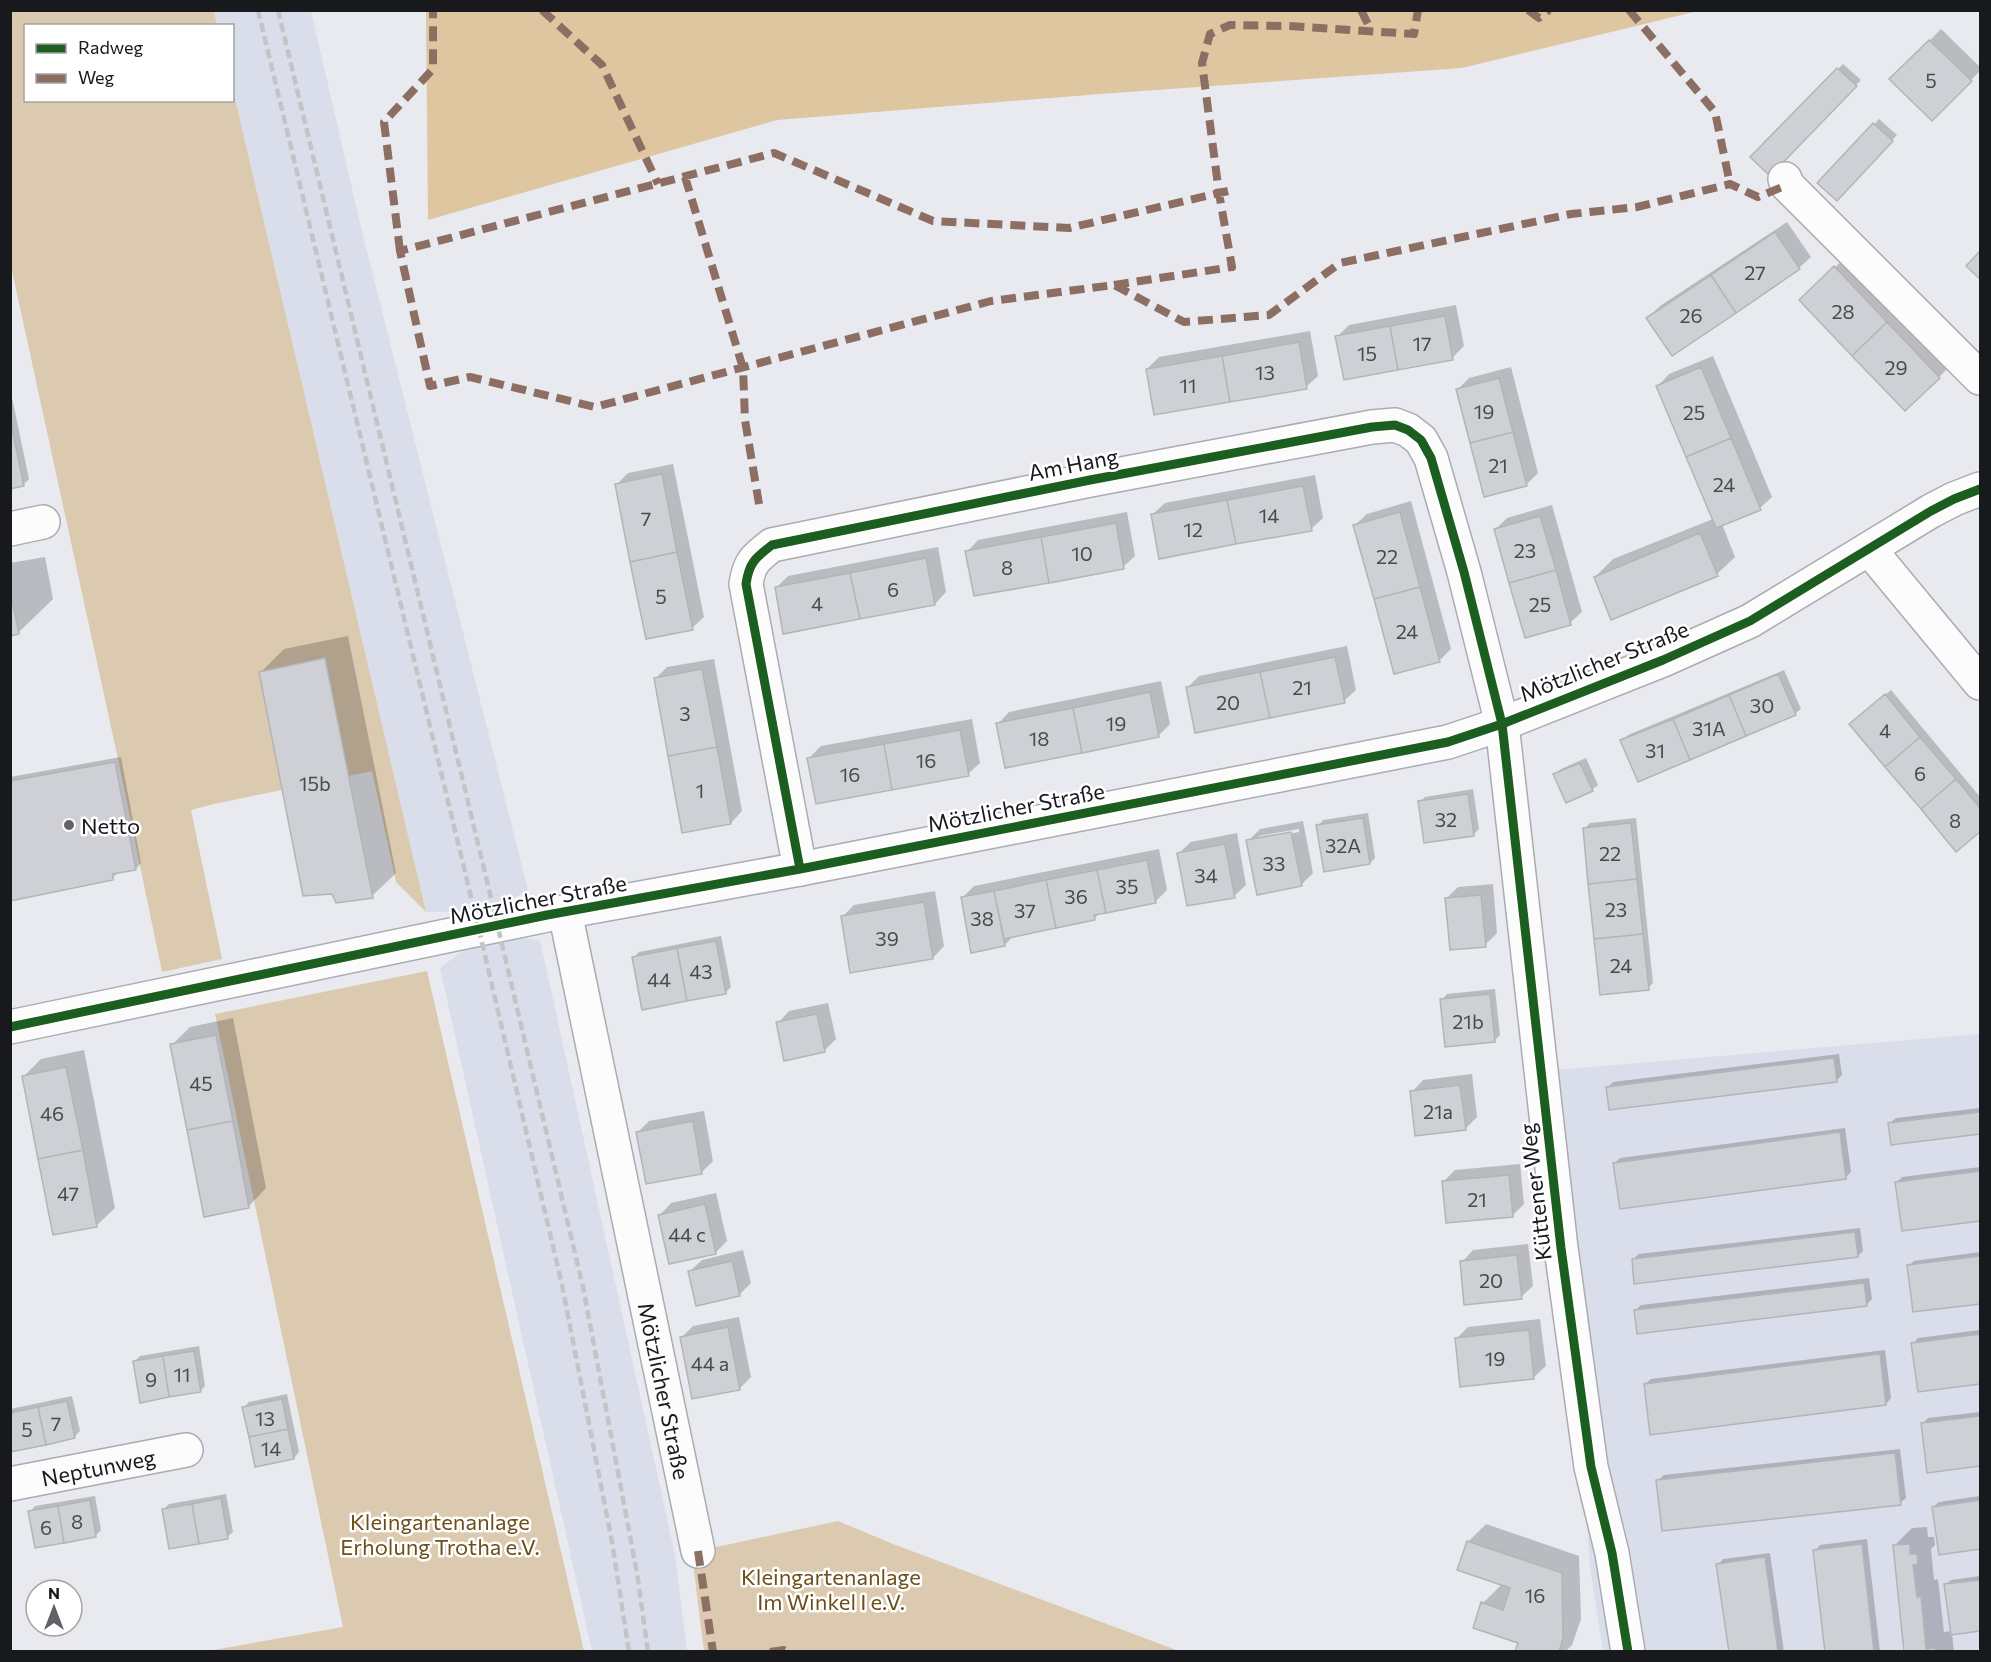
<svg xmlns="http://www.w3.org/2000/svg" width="1991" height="1662" font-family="Commissioner,sans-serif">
<rect width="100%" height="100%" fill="#e8eaf0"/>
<path fill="#dadeeb" d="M 214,11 L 311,11 L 363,236 L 528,890 L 507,902 L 515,937 L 540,940 L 675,1555 L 687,1651 L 592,1651 L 440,968 L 468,947 L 460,912 L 426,912 L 233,90 L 232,26 L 217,25 Z
M 1980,1034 L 1980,1651 L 1603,1651 L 1590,1567 L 1554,1070 Z"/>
<path fill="#dbcaaf" d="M 10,11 L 214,11 L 217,25 L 26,26 L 26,100 L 232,100 L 233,90 L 426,912 L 396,882 L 372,771 L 214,804 L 191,810 L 222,959 L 162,972 L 118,759 L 11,266 Z
M 427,971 L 584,1651 L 208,1651 L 343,1627 L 215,1014 Z
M 838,1521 L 893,1544 L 1179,1651 L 704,1651 L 692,1555 L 698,1551 Z"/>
<path fill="#dec6a1" d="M 426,11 L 426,10 L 1698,11 L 1462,68 L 1100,94 L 777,120 L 428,220 Z"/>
<path fill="#0003" fill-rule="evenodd" d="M 1941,29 L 1980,67 L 1980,71 L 1932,119 L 1892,79 Z
M 1843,64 L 1861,80 L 1770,174 L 1753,156 Z
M 1879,119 L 1897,135 L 1837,199 L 1820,183 Z
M 1787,222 L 1811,257 L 1799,268 L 1648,318 L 1660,306 Z
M 1847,256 L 1950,366 L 1939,377 L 1813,288 Z
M 1456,305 L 1464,346 L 1452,358 L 1337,337 L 1349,325 Z
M 1310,331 L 1318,376 L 1306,387 L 1147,369 L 1159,357 Z
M 1713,356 L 1772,497 L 1760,508 L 1722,524 L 1735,557 L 1717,574 L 1595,577 L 1613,559 L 1713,519 L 1658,386 L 1669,374 Z
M 1511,367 L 1538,473 L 1526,485 L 1457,390 L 1469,378 Z
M 10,388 L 29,479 L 23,485 L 10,487 Z
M 673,464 L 704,617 L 692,628 L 617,484 L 628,473 Z
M 1315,475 L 1323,518 L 1311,529 L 1153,514 L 1165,503 Z
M 1411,501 L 1451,649 L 1439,661 L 1355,525 L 1367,514 Z
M 1552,505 L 1582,612 L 1570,623 L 1496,529 L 1507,518 Z
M 1127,512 L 1135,556 L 1123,567 L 967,552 L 978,540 Z
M 938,547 L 946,592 L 935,604 L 776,588 L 788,576 Z
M 45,557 L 53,599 L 18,633 L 10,634 L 10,563 Z
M 348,636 L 396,873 L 372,896 L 260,673 L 284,649 Z
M 1347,646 L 1356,690 L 1344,701 L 1187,688 L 1199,676 Z
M 714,659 L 742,811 L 731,823 L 655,679 L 667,667 Z
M 1784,670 L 1801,709 L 1795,714 L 1622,741 L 1628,735 Z
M 1161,681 L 1170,724 L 1158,736 L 998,724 L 1009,712 Z
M 1891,690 L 1980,797 L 1980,830 L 1956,850 L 1856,719 Z
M 972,719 L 980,763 L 968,774 L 809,758 L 821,746 Z
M 121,757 L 141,863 L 136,869 L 118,872 L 112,879 L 10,899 L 10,777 Z
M 1586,758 L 1598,785 L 1592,790 L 1555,775 L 1561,769 Z
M 1473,789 L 1479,829 L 1474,834 L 1420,802 L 1425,797 Z
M 1368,813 L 1375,858 L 1370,863 L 1318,826 L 1323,820 Z
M 1636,818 L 1653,983 L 1648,988 L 1584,829 L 1590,823 Z
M 1303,821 L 1313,873 L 1301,885 L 1248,841 L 1260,829 ZM 1299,829 L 1299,832 L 1259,839 L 1259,836 Z
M 1237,833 L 1246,885 L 1234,896 L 1179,853 L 1191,842 Z
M 1159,849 L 1167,890 L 1156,901 L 1100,912 L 1094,919 L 1014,935 L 1005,945 L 962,898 L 974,886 Z
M 1493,884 L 1497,933 L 1485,945 L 1446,899 L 1458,887 Z
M 935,891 L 944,946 L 933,958 L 842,917 L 854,905 Z
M 721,936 L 731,987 L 725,993 L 634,957 L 639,952 Z
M 1495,989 L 1500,1035 L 1494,1041 L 1442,1000 L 1447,994 Z
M 828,1003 L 836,1039 L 824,1051 L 778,1023 L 789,1011 Z
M 233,1018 L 266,1188 L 249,1206 L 172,1045 L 190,1027 Z
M 84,1050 L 115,1208 L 97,1225 L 54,1233 L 23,1077 L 41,1059 Z
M 1839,1054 L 1842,1075 L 1837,1080 L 1608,1087 L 1613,1082 Z
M 1472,1074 L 1477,1117 L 1465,1129 L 1412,1092 L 1423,1080 Z
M 1980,1108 L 1980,1132 L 1892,1143 L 1890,1123 L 1896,1118 Z
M 704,1111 L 713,1161 L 702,1172 L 638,1132 L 649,1121 Z
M 1845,1128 L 1851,1172 L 1846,1177 L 1615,1163 L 1620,1158 Z
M 1520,1164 L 1524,1204 L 1512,1216 L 1443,1182 L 1455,1170 Z
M 1980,1167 L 1980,1219 L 1903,1230 L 1897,1182 L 1902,1177 Z
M 716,1193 L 727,1241 L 715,1253 L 660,1215 L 671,1203 Z
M 1860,1228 L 1863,1251 L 1858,1256 L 1633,1259 L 1639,1254 Z
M 1528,1244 L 1533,1286 L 1521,1297 L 1462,1262 L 1473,1250 Z
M 743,1250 L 751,1283 L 739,1295 L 690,1271 L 702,1260 Z
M 1980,1252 L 1980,1302 L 1914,1310 L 1909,1266 L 1914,1261 Z
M 1869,1278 L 1872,1299 L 1866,1305 L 1636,1310 L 1641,1305 Z
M 739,1317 L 751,1377 L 739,1389 L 681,1338 L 693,1326 Z
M 1540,1319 L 1546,1366 L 1534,1377 L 1456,1339 L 1468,1327 Z
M 1980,1330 L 1980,1382 L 1919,1390 L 1913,1344 L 1918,1338 Z
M 199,1346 L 205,1386 L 200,1391 L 135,1361 L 140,1356 Z
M 1885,1350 L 1891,1398 L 1886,1404 L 1645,1384 L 1651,1379 Z
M 287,1394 L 299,1452 L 294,1458 L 244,1407 L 249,1402 Z
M 72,1396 L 80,1431 L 74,1437 L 10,1450 L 10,1409 Z
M 1980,1412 L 1980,1465 L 1928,1471 L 1923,1423 L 1928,1418 Z
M 1900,1449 L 1906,1498 L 1900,1503 L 1658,1480 L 1664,1475 Z
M 226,1494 L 233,1532 L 227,1537 L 164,1509 L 169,1504 Z
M 95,1496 L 101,1530 L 95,1536 L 30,1512 L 35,1506 Z
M 1980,1496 L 1980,1548 L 1940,1554 L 1933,1507 L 1939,1502 Z
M 1486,1524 L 1579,1556 L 1581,1619 L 1572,1645 L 1565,1652 L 1522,1652 L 1520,1642 L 1483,1603 L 1502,1584 L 1468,1542 Z
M 1927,1527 L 1928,1537 L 1934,1537 L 1935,1545 L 1931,1549 L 1934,1580 L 1938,1579 L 1944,1632 L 1952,1631 L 1945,1585 L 1951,1580 L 1980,1576 L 1980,1629 L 1952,1633 L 1954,1652 L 1906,1652 L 1894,1546 L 1912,1528 Z
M 1867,1539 L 1880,1652 L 1827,1652 L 1815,1551 L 1820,1545 Z
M 1770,1553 L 1784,1652 L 1730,1652 L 1718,1565 L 1723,1559 Z"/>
<path fill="#ced0d5" stroke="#b2b4b8" stroke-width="1.5" d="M 1929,40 L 1972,81 L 1932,121 L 1889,79 Z
M 1837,68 L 1857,86 L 1770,176 L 1750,157 Z
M 1873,123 L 1893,141 L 1837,201 L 1817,183 Z
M 1775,232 L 1800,269 L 1736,313 L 1711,275 Z
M 1980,251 L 1980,279 L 1966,266 Z
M 1834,266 L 1887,322 L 1852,356 L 1799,300 Z
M 1711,275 L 1736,313 L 1672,356 L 1646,318 Z
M 1445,316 L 1453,360 L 1398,370 L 1390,326 Z
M 1887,322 L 1940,378 L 1905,411 L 1852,356 Z
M 1390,326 L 1398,370 L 1344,380 L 1335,336 Z
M 1299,342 L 1307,389 L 1230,402 L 1222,356 Z
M 1222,356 L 1230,402 L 1154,415 L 1146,369 Z
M 1701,367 L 1731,438 L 1686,457 L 1656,386 Z
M 1499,378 L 1513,432 L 1470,443 L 1456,389 Z
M 10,419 L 24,486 L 10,489 Z
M 1513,432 L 1527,486 L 1484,497 L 1470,443 Z
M 1731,438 L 1761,510 L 1716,528 L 1686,457 Z
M 662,474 L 677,552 L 630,562 L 615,484 Z
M 1303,486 L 1312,531 L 1236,544 L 1227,500 Z
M 1227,500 L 1236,544 L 1159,559 L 1151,514 Z
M 1400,512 L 1420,587 L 1374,599 L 1353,525 Z
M 1540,516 L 1556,570 L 1509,583 L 1494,529 Z
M 1116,523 L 1124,569 L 1049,583 L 1041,537 Z
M 1700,533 L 1718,576 L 1611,620 L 1594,577 Z
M 1041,537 L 1049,583 L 974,596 L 965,551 Z
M 677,552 L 693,630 L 646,639 L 630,562 Z
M 926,558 L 935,605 L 860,619 L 850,573 Z
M 1556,570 L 1571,625 L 1525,638 L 1509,583 Z
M 850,573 L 860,619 L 783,634 L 775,587 Z
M 1420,587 L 1440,662 L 1394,674 L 1374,599 Z
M 10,590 L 19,634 L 10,636 Z
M 1335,657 L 1345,703 L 1270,718 L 1260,672 Z
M 325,658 L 373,898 L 336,903 L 332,894 L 303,896 L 259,672 Z
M 702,669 L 717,747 L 668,756 L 654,678 Z
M 1260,672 L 1270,718 L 1195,733 L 1186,687 Z
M 1778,674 L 1796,715 L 1746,736 L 1729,695 Z
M 1150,692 L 1159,737 L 1082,753 L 1073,708 Z
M 1885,694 L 1920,737 L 1885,767 L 1849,724 Z
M 1729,695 L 1746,736 L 1690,760 L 1673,719 Z
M 1073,708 L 1082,753 L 1005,768 L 996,723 Z
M 1673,719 L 1690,760 L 1638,782 L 1620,740 Z
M 960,730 L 969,776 L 892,790 L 884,744 Z
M 1920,737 L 1956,779 L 1921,809 L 1885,767 Z
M 884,744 L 892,790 L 816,804 L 807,758 Z
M 717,747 L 731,824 L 682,833 L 668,756 Z
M 115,762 L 136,870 L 113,874 L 113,880 L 10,901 L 10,781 Z
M 1580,763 L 1593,791 L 1566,803 L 1553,774 Z
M 1956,779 L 1980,808 L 1980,832 L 1956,852 L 1921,809 Z
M 1468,794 L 1474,836 L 1424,843 L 1418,801 Z
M 1363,818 L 1370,864 L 1324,872 L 1316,825 Z
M 1631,823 L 1637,879 L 1588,884 L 1583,828 Z
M 1291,832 L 1302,886 L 1257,895 L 1246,840 Z
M 1225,844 L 1235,898 L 1187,906 L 1177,853 Z
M 1147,860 L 1156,903 L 1106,913 L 1097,870 Z
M 1097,870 L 1106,913 L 1094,915 L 1095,920 L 1056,928 L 1046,880 Z
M 1637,879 L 1643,934 L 1594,939 L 1588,884 Z
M 1046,880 L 1056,928 L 1004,939 L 994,891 Z
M 994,891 L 1005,946 L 971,953 L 961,897 Z
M 1481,895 L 1486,947 L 1450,950 L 1445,898 Z
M 924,902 L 933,959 L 850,973 L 841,916 Z
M 1643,934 L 1649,990 L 1600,995 L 1594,939 Z
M 716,941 L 726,994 L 687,1001 L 677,948 Z
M 677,948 L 687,1001 L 642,1010 L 632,957 Z
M 1490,994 L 1495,1042 L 1445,1047 L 1440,999 Z
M 817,1014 L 825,1052 L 784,1061 L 776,1022 Z
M 216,1035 L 233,1121 L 187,1130 L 170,1044 Z
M 1834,1058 L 1837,1082 L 1609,1110 L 1606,1087 Z
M 66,1067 L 83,1150 L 38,1159 L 22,1076 Z
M 1460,1085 L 1466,1130 L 1415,1136 L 1410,1091 Z
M 1980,1112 L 1980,1134 L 1891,1145 L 1888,1123 Z
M 233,1121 L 249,1208 L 204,1217 L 187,1130 Z
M 693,1121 L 702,1174 L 646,1184 L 636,1132 Z
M 1840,1132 L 1846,1179 L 1620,1209 L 1613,1163 Z
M 83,1150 L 97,1227 L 53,1235 L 38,1159 Z
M 1980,1171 L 1980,1221 L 1902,1231 L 1895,1182 Z
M 1509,1175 L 1513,1217 L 1446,1223 L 1442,1181 Z
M 705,1204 L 716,1254 L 669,1264 L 658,1215 Z
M 1855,1232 L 1858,1257 L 1634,1284 L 1632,1259 Z
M 1517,1255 L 1522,1299 L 1464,1305 L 1460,1261 Z
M 1980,1256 L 1980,1304 L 1913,1312 L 1907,1265 Z
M 732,1261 L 740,1296 L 696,1306 L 688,1271 Z
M 1864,1283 L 1867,1306 L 1637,1334 L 1634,1310 Z
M 728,1327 L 740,1390 L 692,1399 L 680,1337 Z
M 1529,1330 L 1534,1379 L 1460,1387 L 1455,1338 Z
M 1980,1334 L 1980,1384 L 1918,1392 L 1911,1343 Z
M 194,1351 L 201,1392 L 169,1397 L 163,1356 Z
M 1880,1354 L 1886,1405 L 1650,1435 L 1644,1384 Z
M 163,1356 L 169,1397 L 140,1403 L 133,1361 Z
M 282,1399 L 288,1429 L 249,1437 L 242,1407 Z
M 67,1401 L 75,1438 L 46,1445 L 38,1407 Z
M 38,1407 L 46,1445 L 10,1452 L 10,1413 Z
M 1980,1416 L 1980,1466 L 1927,1473 L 1921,1423 Z
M 288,1429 L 294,1459 L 255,1467 L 249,1437 Z
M 1895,1453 L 1901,1505 L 1662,1531 L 1656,1480 Z
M 221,1498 L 228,1539 L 199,1544 L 192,1504 Z
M 90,1500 L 96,1537 L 64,1543 L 58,1506 Z
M 1980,1500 L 1980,1549 L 1939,1555 L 1932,1507 Z
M 192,1504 L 199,1544 L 169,1549 L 162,1509 Z
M 58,1506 L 64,1543 L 35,1548 L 28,1511 Z
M 1467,1541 L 1562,1573 L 1563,1638 L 1559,1652 L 1517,1652 L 1515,1651 L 1518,1643 L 1473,1628 L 1481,1602 L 1503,1610 L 1510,1588 L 1457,1570 Z
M 1862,1544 L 1874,1652 L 1825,1652 L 1813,1550 Z
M 1910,1544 L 1910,1554 L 1917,1554 L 1918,1564 L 1913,1565 L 1917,1597 L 1921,1596 L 1926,1649 L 1935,1648 L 1935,1652 L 1904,1652 L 1893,1545 Z
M 1765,1557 L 1778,1652 L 1729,1652 L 1716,1564 Z
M 1980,1580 L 1980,1631 L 1951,1635 L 1944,1584 Z"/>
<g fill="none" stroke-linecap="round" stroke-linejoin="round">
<g stroke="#aaacb0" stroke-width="36">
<g id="minor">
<path d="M 1785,179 L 1787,185 L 1980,378"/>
<path d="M 10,529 L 43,522"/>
<path d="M 1870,550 L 1980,683"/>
<path d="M 800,869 L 746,584 C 749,563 755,558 772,545 L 1090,480 L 1372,427 L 1395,425 L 1408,430 L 1421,440 L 1431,458 L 1464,572 L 1502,724 L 1561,1248 L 1591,1467 L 1612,1553 L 1628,1652"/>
<path id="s1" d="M 565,912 L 698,1551"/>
<path d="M 10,1027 L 547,915 L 800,869 L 1448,742 L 1502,724 L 1663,660 L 1750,621 L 1931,511 L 1954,499 L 1980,489"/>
<path id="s2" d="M 10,1484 L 186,1450"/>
</g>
</g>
<use href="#minor" stroke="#fcfcfd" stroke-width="33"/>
<path stroke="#c3c4c6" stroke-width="4.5" stroke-dasharray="9 4.5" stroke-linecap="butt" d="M 258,10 L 484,951 L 562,1285 L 612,1542 L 629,1652
M 278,10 L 491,898 L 583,1287 L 637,1573 L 648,1652"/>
<path stroke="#8d6e63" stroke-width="8" stroke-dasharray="15 8" stroke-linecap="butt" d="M 542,10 L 602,65 L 658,184
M 1361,10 L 1371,30
M 1528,10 L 1539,18 L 1549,10
M 1629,10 L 1715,112 L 1730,184
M 685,177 L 743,368 L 745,420 L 760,510
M 1228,191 L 1069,228 L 933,221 L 774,153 L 400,251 L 430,386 L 470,377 L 595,407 L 991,301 L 1114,285 L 1184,322 L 1269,315 L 1340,263 L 1571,214 L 1637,207 L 1730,184 L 1758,197 L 1787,185
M 400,251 L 384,122 L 433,69 L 433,10
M 1114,285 L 1232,267 L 1219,193 L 1202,63 L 1210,34 L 1230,25 L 1288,26 L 1414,34 L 1418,10
M 698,1551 L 713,1652
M 770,1652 L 784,1650 L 788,1652"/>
<g stroke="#fff" stroke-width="13">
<path id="cycleway" d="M 800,869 L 746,584 C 749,563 755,558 772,545 L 1090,480 L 1372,427 L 1395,425 L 1408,430 L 1421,440 L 1431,458 L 1464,572 L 1502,724 L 1561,1248 L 1591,1467 L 1612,1553 L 1628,1652
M 10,1027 L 547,915 L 800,869 L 1448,742 L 1502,724 L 1663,660 L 1750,621 L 1931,511 L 1954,499 L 1980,489"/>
</g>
<use href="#cycleway" stroke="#1b5e20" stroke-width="9"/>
</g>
<circle fill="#616267" stroke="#fff" stroke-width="2" cx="69" cy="825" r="6"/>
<g text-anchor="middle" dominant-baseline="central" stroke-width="5" stroke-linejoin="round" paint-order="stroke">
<g font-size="20" fill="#484a4e">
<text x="1931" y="80">5</text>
<text x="1755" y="272">27</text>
<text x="1843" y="311">28</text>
<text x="1691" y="315">26</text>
<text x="1422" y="343">17</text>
<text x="1367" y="353">15</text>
<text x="1896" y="367">29</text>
<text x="1265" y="372">13</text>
<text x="1188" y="385">11</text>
<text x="1484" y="411">19</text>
<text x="1694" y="412">25</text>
<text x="1498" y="465">21</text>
<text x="1724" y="484">24</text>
<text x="1269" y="515">14</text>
<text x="646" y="518">7</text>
<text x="1193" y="529">12</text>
<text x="1525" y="550">23</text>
<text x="1082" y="553">10</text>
<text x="1387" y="556">22</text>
<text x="1007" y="567">8</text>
<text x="893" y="589">6</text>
<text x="661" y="596">5</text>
<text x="817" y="603">4</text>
<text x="1540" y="604">25</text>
<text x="1407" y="631">24</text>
<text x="1302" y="687">21</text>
<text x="1228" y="702">20</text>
<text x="1762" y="705">30</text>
<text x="685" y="713">3</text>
<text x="1116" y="723">19</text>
<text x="1709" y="728">31A</text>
<text x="1885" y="730">4</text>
<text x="1039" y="738">18</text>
<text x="1655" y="750">31</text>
<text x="926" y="760">16</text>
<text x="1920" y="773">6</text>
<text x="850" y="774">16</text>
<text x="315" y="783">15b</text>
<text x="700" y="790">1</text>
<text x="1446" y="819">32</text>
<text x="1955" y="820">8</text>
<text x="1343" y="845">32A</text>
<text x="1610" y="853">22</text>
<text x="1274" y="863">33</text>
<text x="1206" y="875">34</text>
<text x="1127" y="886">35</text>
<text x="1076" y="896">36</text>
<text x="1616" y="909">23</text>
<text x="1025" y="910">37</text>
<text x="982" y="918">38</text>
<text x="887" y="938">39</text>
<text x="1621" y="965">24</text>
<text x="701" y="971">43</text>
<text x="659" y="979">44</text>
<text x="1468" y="1021">21b</text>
<text x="201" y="1083">45</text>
<text x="1438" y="1111">21a</text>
<text x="52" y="1113">46</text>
<text x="68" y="1193">47</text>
<text x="1477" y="1199">21</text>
<text x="687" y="1234">44 c</text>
<text x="1491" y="1280">20</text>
<text x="1495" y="1358">19</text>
<text x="710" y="1363">44 a</text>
<text x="182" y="1374">11</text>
<text x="151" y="1379">9</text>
<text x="265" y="1418">13</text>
<text x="56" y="1423">7</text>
<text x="27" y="1429">5</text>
<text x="271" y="1448">14</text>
<text x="77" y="1521">8</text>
<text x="46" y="1527">6</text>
<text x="1535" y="1595">16</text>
</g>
<g font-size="22" fill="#18191d" stroke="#fff">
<text transform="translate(1073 464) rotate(-11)">Am Hang</text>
<text transform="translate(1604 661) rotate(-22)">Mötzlicher Straße</text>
<text transform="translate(1016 807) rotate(-11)">Mötzlicher Straße</text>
<text transform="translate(538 899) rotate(-11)">Mötzlicher Straße</text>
<text transform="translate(1535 1192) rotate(-97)">Küttener Weg</text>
<text stroke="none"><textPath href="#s1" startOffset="489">Mötzlicher Straße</textPath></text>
<text stroke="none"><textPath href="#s2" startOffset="90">Neptunweg</textPath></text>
</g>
<g font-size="22" fill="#18191d" stroke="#fff" text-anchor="start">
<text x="81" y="825">Netto</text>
</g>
<g font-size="22" fill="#6d4f19" stroke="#fff">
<text x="440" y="1521">Kleingartenanlage<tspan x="440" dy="25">Erholung Trotha e.V.</tspan></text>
<text x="831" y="1576">Kleingartenanlage<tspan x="831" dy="25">Im Winkel I e.V.</tspan></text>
</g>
</g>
<rect width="1991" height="1662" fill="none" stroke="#18191d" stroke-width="24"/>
<rect x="24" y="24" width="210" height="78" fill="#ffffff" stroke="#a3a3a5" stroke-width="1.5"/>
<rect x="36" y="44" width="30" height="9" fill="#1b5e20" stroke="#a3a3a5" stroke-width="1.5"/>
<text x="78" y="54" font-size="18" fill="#18191d">Radweg</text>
<rect x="36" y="74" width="30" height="9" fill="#8d6e63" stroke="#a3a3a5" stroke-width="1.5"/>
<text x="78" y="84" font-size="18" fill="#18191d">Weg</text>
<g transform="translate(54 1608)"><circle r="28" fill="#ffffff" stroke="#a3a3a5" stroke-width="1.5"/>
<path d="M0-4.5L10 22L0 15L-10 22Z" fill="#616267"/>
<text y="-9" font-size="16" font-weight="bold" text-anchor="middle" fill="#18191d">N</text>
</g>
</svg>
